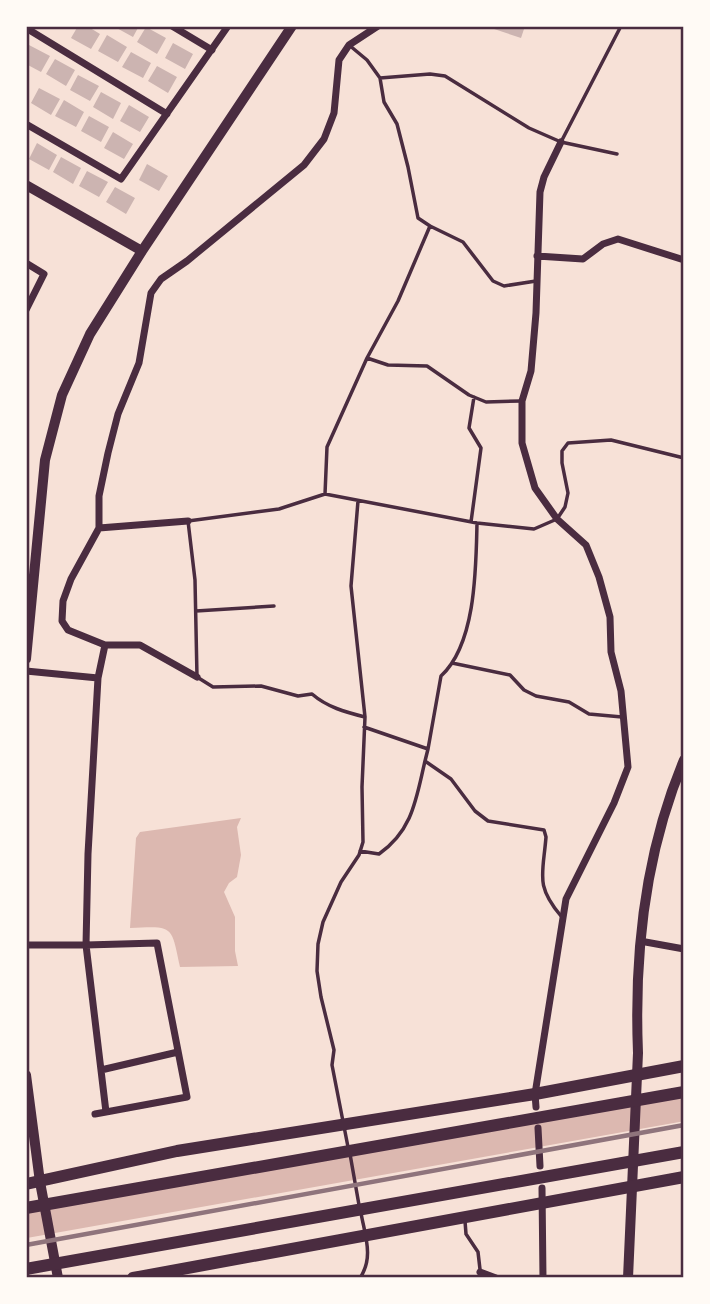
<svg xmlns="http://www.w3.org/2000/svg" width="710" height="1304" font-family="Raleway,sans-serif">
<rect width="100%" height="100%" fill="#f7e1d7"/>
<path fill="#dcb8b0" d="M 241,818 L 237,827 L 241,855 L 237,877 L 229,883 L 224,892 L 235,917 L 235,951 L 238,966 L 180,967 C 171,925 174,926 130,928 L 136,838 L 140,832 Z"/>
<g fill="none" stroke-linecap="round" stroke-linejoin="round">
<path stroke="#dcb8b0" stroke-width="26" d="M 26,1225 L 684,1108"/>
</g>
<path fill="#ccb4b1" d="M 78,26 L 87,26 L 100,34 L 91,49 L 71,38 Z
M 113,26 L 139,26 L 133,37 Z
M 485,26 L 525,26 L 521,38 Z
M 146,27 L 166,38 L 157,54 L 137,42 Z
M 107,35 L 127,47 L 118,62 L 98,51 Z
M 173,43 L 193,54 L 185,69 L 165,58 Z
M 29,45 L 50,56 L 41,72 L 26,64 L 26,51 Z
M 131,52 L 151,63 L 143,78 L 122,67 Z
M 55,59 L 75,70 L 66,86 L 46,74 Z
M 157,66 L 177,77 L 168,93 L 148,81 Z
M 78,75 L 99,86 L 90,101 L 70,90 Z
M 39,88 L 60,99 L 51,115 L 31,103 Z
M 101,92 L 121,103 L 113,119 L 93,107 Z
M 64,100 L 84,112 L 76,127 L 55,116 Z
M 129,105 L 149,117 L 140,132 L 120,121 Z
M 89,116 L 109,127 L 101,142 L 81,131 Z
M 113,132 L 133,144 L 124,159 L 104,148 Z
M 37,143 L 57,155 L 49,170 L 29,159 Z
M 61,157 L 81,168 L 73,184 L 53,172 Z
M 147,164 L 168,176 L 159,191 L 139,180 Z
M 87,171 L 108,182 L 99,197 L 79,186 Z
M 115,187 L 135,198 L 126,214 L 106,202 Z"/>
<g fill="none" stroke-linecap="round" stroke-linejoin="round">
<path stroke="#4a2c40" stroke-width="3.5" d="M 380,78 L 430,74 L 445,76 L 529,128 L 561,142 L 617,154
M 561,142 L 621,26
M 430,226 L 463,242 L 493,281 L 504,286 L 536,281
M 367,358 L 388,365 L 427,366 L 469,395 L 486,402 L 521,401
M 325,494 L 327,447 L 367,358 L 398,301 L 430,226 L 418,218 L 408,167 L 397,124 L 384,102 L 380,78 L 367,60 L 349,45
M 471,522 L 481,448 L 469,428 L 474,397
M 196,611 L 274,606
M 452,663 L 510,675 L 524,690 L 536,696 L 569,702 L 589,714 L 622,717
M 365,717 C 345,712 327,707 312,694 L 298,696 L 261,686 L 213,687 L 197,677 L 195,580 L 188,521 L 279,509 L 325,494 L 477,523 L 534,529 L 557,519 L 565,507 L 568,493 L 562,463 L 562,451 L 568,443 L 611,440 L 684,458
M 364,727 L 428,749 L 425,761 L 451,779 L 475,811 L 488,821 L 544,830 L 546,837 C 543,875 535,885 561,916
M 428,749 L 441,676 C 476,644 476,568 477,523
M 360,851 L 379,854 C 413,830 416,799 425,761
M 348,1147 L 332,1065 L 334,1050 L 321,997 L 317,971 L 318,944 L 323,922 L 341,882 L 359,855 L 363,842 L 362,787 L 365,717 L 351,586 L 358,501
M 350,1154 L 359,1205
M 465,1221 L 466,1234 L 478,1252 L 481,1278
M 360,1278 C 374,1257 365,1236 361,1213"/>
<path stroke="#4a2c40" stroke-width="7" d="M 172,26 L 212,50
M 26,28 L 167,114
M 26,124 L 121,179 L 228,26
M 537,256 L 583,259 L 603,244 L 618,239 L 684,260
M 26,263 L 44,274 L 26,310
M 99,528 L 188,521
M 105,645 L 140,645 L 197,677
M 26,671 L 98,678
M 640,941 L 684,949
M 26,945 L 86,945 L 88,854 L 98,678 L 105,645 L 68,630 L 62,621 L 63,601 L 71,579 L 99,528 L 99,496 L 108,453 L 118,414 L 139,363 L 151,293 L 161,279 L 187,261 L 304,165 L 324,139 L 334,113 L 339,60 L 349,45 L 378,26
M 101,1070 L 178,1052
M 536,1107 L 535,1094 L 566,899 L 614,803 L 628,767 L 621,691 L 611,652 L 610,617 L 599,577 L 586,545 L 557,519 L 535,488 L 522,443 L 522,401 L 531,371 L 536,313 L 540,192 L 544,177 L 561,142
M 95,1114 L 106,1112 L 187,1097 L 157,943 L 86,945 L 106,1112
M 538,1128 L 540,1166
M 542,1188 L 543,1278
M 480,1272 L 496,1278"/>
<path stroke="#4a2c40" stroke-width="10" d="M 26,185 L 142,251
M 26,659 L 45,460 L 62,395 L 90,334 L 142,251 L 292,26
M 26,1075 L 40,1182 L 58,1278"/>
<path stroke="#4a2c40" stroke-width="10" d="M 628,1278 L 638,1053 C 634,954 645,852 684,760"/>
<path stroke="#4a2c40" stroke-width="12" d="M 26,1184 L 177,1151 L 535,1094 L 684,1066
M 26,1208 L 684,1092
M 26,1269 L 684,1152
M 133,1278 L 684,1177"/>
<path stroke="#8f747c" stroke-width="4.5" d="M 26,1245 L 684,1125"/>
</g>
<rect width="710" height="1304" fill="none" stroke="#fffaf5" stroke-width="56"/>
<rect x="28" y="28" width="654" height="1248" fill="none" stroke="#4a2c40" stroke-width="2.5"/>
</svg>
